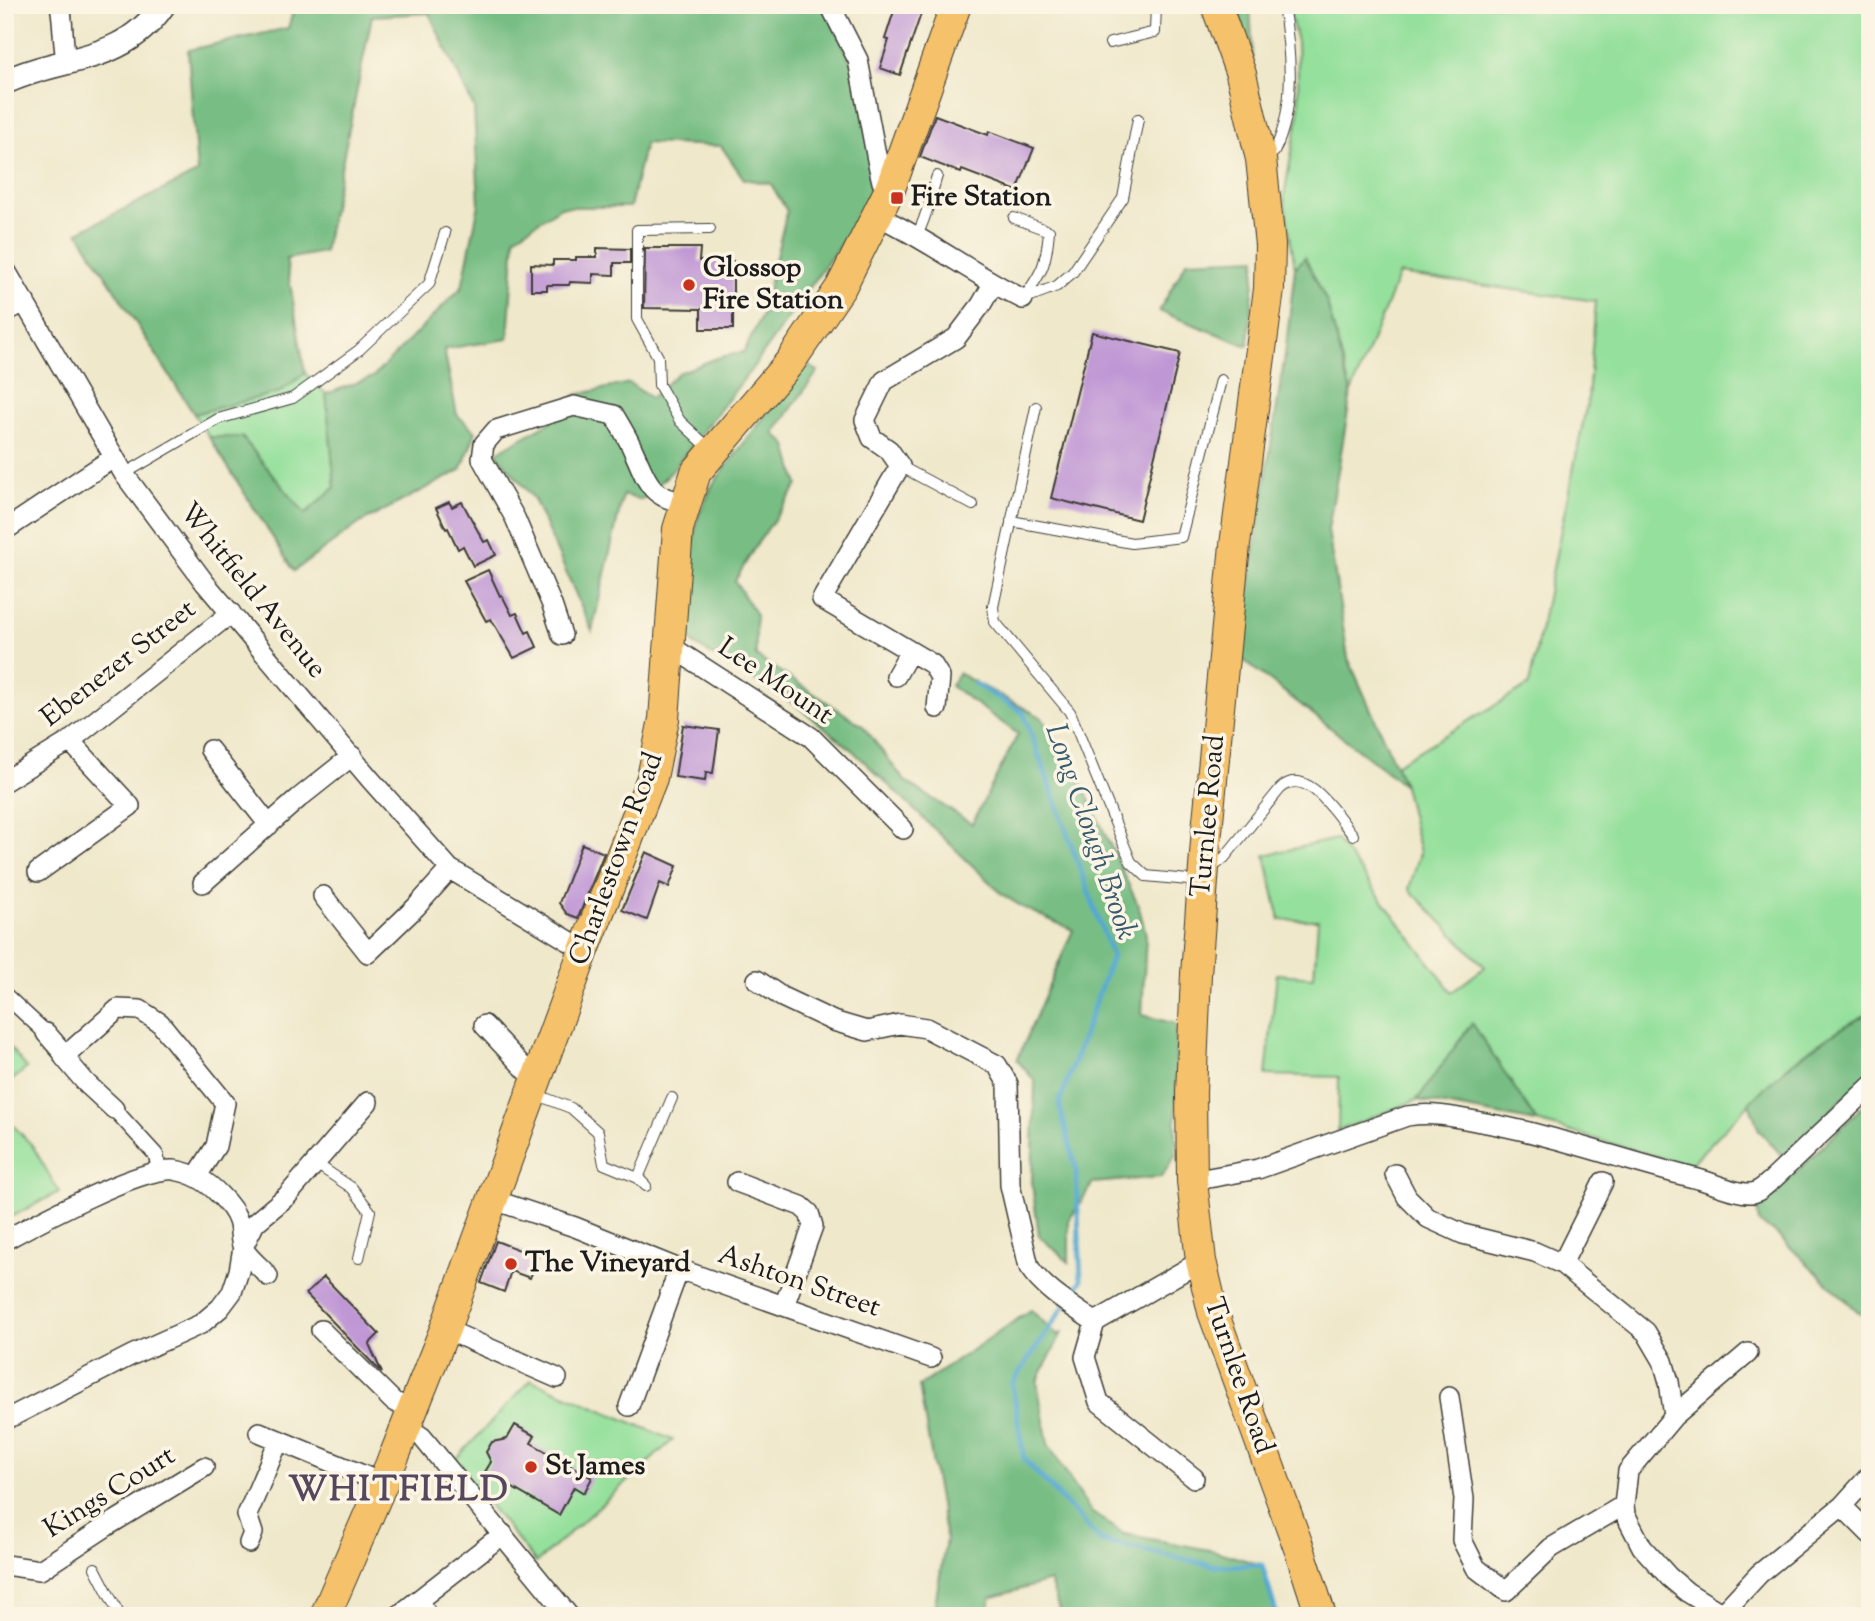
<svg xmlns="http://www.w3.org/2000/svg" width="1875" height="1621" font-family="'Sorts Mill Goudy',serif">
<rect width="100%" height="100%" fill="#fcf5e5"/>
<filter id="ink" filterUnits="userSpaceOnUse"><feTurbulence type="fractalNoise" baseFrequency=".0143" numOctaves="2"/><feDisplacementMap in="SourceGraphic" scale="14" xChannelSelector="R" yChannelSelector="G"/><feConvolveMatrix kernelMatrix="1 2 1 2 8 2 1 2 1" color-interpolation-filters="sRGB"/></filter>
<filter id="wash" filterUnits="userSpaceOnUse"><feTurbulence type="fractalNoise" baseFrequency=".00686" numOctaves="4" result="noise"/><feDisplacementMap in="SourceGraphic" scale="28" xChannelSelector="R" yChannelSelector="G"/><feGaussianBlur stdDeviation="1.57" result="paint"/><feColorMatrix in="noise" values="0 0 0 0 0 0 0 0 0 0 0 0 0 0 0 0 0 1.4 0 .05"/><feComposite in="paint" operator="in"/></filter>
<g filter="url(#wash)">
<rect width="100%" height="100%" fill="#efe8cb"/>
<path fill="#95e09c" stroke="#587e5c" stroke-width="2" d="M 1288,5 L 1870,5 L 1870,1013 C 1797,1048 1745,1108 1689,1166 L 1537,1122 L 1472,1024 L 1417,1100 L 1338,1131 L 1339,1077 L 1266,1075 L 1277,974 L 1314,977 L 1318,920 L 1280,920 L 1265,855 L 1336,839 L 1452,992 L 1485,967 L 1409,889 L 1420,853 L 1404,785 L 1395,765 L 1529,685 L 1588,398 L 1596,301 L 1399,274 L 1351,393 L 1327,303 L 1305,258 L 1295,268 L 1284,196 L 1299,112 L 1297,42 Z
M 305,373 L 326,394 L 335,487 L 305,515 L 242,437 L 209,437 L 194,414 L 280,392 Z
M 8,1045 L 27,1068 L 5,1086 L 5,1048 Z
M 5,1117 L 32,1145 L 59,1192 L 5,1220 Z
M 531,1380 L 673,1440 L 536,1563 L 454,1461 Z"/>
<path fill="#78be84" stroke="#4a6d50" stroke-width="2" d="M 295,5 L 825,5 L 855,70 L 877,178 L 857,221 L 751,370 L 671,472 L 642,500 L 623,495 L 592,631 L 534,499 L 496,453 L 550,422 L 576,395 L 629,383 L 651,398 L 678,373 L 717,358 L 744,352 L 762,315 L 787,211 L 771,184 L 744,179 L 721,146 L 645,143 L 630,207 L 561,207 L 515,237 L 508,339 L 444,349 L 457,415 L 476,432 L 461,470 L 360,523 L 294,571 L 209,437 L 242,437 L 305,514 L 335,487 L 326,394 L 373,377 L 462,287 L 479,204 L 474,108 L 429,13 L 372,16 L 324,252 L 286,259 L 305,373 L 280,392 L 194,414 L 78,232 L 197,173 L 188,50 L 288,28 Z
M 1236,5 L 1250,5 L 1253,60 Z
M 1305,257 L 1327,303 L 1351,393 L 1328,530 L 1348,658 L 1404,785 L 1238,656 L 1285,355 L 1295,268 Z
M 1256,258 L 1248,346 L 1159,311 L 1187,261 Z
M 808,365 L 818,371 L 774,433 L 787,445 L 798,485 L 755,547 L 735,581 L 756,615 L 756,656 L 862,725 L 905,781 L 972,824 L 1018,734 L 951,686 L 958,673 L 1041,717 L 1071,760 L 1139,907 L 1146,935 L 1142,1015 L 1176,1024 L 1176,1155 L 1161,1177 L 1093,1183 L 1069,1220 L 1069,1262 L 1039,1236 L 1032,1183 L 1035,1081 L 1017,1060 L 1073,930 L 1026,909 L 1003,895 L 851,749 L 796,705 L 695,645 L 684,633 L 689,566 L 698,517 L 713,484 L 788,385 Z
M 1870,1013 L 1870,1072 L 1783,1157 L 1759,1130 L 1749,1103 C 1784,1067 1824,1035 1870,1013 Z
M 1472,1023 L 1537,1122 L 1417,1100 Z
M 1870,1099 L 1870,1323 L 1773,1231 L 1759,1223 L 1757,1207 L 1780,1188 Z
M 1031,1310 L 1057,1335 L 1062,1333 L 1037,1382 L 1048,1444 L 1091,1512 L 1124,1534 L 1215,1551 L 1262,1565 L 1277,1616 L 1061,1616 L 1050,1581 L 990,1598 L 990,1616 L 933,1616 L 946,1539 L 919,1386 Z"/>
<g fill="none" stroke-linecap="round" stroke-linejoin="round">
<path stroke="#55a9d1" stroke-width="5" d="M 975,684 L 1023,712 L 1112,956 L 1059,1104 L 1076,1169 L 1081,1281 L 1012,1384 L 1024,1459 L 1101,1541 L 1215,1566 L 1262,1565 L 1277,1616"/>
</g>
<g id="blocks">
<path fill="#bf97d5" d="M 902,5 L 924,5 L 900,75 L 880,68 L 889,40 L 885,39 L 895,8 L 901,9 Z
M 935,115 L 988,135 L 989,131 L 1034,148 L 1017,191 L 962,170 L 961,173 L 920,157 Z
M 597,248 L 630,249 L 630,263 L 614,263 L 614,275 L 593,274 L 593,283 L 570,282 L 569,285 L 547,285 L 547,290 L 531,290 L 531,264 L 553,265 L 553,260 L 576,260 L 576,257 L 597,257 Z
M 645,248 L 700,248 L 699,261 L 733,261 L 733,329 L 701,329 L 701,309 L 644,308 Z
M 1092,332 L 1180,353 L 1139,520 L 1051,498 Z
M 449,502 L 452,507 L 462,502 L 484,542 L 489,540 L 496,555 L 473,566 L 463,546 L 458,549 L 448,528 L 446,529 L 436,508 Z
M 488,570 L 500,596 L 502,595 L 512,615 L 517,613 L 526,633 L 530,631 L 537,647 L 514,658 L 491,619 L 486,621 L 464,581 Z
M 683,725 L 719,730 L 713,773 L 706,772 L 705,781 L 675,777 Z
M 582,844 L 604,853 L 578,918 L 567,914 L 559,903 Z
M 646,852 L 677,866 L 669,887 L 660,883 L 647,920 L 622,910 Z
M 496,1241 L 538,1257 L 530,1278 L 511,1271 L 504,1292 L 481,1283 Z
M 324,1277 L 379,1334 L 369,1344 L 382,1373 L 306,1294 Z
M 515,1425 L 535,1436 L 531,1443 L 592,1478 L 584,1493 L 574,1487 L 559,1515 L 485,1472 L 491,1462 L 486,1452 L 492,1442 L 507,1439 Z"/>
</g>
</g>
<g filter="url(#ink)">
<use href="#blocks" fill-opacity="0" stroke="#3c3b36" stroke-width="2"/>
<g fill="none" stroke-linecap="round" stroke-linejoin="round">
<g stroke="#3c3b36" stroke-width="12">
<path id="service" d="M 1110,43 L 1155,32 L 1156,5
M 1264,157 L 1274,152 C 1296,108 1291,52 1283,5
M 1014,218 L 1049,231 C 1046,265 1043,271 1023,299
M 916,237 C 927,218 930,197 937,176
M 1023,299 L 1057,286 L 1073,272 L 1123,198 L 1138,119
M 1036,407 L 993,607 L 995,622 L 1070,712 L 1131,862 L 1146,876 L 1199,881
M 710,449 L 680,421 L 659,385 L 658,357 L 637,319 L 637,230 L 710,229
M 900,466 L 973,505
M 124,474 L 218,419 L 293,398 L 359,350 L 429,284 L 445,233
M 1011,521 L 1132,543 L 1181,537 L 1221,380
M 1208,866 L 1214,866 L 1224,858 L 1280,789 C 1306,763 1337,816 1353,835
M 535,1094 L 571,1108 L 598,1132 L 604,1164 L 638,1178 L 646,1186
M 315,1163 L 352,1188 L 370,1211 L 359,1258
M 638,1178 L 672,1098
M 95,1568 L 120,1616
M 421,1598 L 434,1616"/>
</g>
<g stroke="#3c3b36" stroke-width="17">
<path id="pedestrian" d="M 5,995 L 46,1033
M 114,1109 L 156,1155 L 159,1171"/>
</g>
<g stroke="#3c3b36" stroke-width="22">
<path id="minor" d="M 60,5 C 64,25 62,44 67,63
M 830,5 L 858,60 L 877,160 L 882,182 L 890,189
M 878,216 C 928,240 973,274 1023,299
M 5,269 L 124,474 L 205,583 L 370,779 L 450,869 L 584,950
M 5,312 L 25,302
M 5,530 L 113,458
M 562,635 L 552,605 L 515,518 L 482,459 L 484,444 L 496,430 L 574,406 L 614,415 C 621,427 628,438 633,450 C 646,478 649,499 685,502
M 670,646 L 811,737 L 903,829
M 896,676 L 910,651
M 937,708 L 940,677 L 932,664 L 822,599 L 900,466 L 889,450 L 872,438 L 865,420 L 884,381 L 956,338 L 981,305 L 993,284
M 210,750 L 269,825
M 5,781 L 70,741 L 231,613
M 38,872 L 130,806 L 70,741
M 203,883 L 299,798 L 352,756
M 323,896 L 368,953 L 416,907 L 450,869
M 757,980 L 782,997 L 833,1021 L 867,1031 L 900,1024 L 926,1028 L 997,1065 L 1008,1084 L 1010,1185 L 1029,1267 C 1044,1290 1072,1306 1095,1322 L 1201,1261
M 484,1025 L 527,1071 L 538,1077
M 46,1033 L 65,1055
M 114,1109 L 86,1083 L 64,1057 L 118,1009 L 140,1010 L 160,1023 L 225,1103 L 216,1146 L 197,1176
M 1395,1174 L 1407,1197 L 1428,1218 L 1463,1234 L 1535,1252 L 1562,1264 L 1646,1332 L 1663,1361 L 1669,1382 L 1674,1416
M 1192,1181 L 1258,1169 L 1407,1116 C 1433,1112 1455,1117 1481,1122 C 1555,1135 1625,1161 1698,1179 C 1714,1183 1733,1193 1749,1193 C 1758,1194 1765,1185 1772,1180 L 1870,1087
M 737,1182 L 801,1206 L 809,1213 L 813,1226 L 784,1306
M 491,1199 L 575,1227 L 679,1269 L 931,1358
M 5,1240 C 38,1222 140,1167 174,1170 C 193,1173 207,1181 220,1195 C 227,1202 235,1211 238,1221 C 241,1229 239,1240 243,1248 C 248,1258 261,1267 268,1276
M 1562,1264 L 1603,1182
M 1095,1322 L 1085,1357 L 1099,1402 L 1194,1478
M 445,1329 L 557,1378
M 321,1330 L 393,1401 L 411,1410
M 1449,1397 L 1464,1499 L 1462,1540 L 1476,1568 L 1506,1591 L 1551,1548 L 1624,1505
M 629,1406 L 679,1269
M 5,1420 L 132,1355 L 201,1324 L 220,1308 L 232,1292 L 239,1271 L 243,1247 L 255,1223 L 287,1196 L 368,1102
M 405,1426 L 422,1437 L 569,1616
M 259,1432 L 382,1483
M 1842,1506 L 1870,1534
M 249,1543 L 253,1533 L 247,1515 L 279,1440
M 5,1565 L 40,1570 L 107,1526 L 204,1467
M 1721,1613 L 1687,1592 L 1669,1577 L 1642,1547 L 1625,1514 L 1624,1505 L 1628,1471 L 1674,1416 L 1748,1353
M 398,1616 L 503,1534
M 1720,1616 L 1759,1574 L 1842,1506 L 1870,1475"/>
</g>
<g stroke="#3c3b36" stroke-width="27">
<path id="tertiary" d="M 5,82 C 64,54 121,66 163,5"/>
</g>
<g stroke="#3c3b36" stroke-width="32">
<path id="primary" d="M 1216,5 L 1241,74 L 1261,159 L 1270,245 L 1269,289 L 1235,545 L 1206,841 L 1196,974 L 1191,1093 L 1192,1181 L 1201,1261 L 1213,1312 L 1300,1551 L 1321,1616
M 325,1616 L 395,1454 L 445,1329 L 584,950 L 652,778 L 664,719 L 678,529 L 696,472 L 790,362 L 841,287 L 890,189 L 956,5"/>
</g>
<use href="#service" stroke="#fff" stroke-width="10"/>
<use href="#pedestrian" stroke="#fff" stroke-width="14"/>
<use href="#minor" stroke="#fff" stroke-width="19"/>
<use href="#tertiary" stroke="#fff" stroke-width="24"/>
<use href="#primary" stroke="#f5c16b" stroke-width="30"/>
</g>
</g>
<g fill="#c8321e" stroke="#fcf5e5" stroke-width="2.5">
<rect x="890" y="191" width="14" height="14" rx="3.5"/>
<circle cx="689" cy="285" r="7"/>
<circle cx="511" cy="1264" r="7"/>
<circle cx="531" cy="1467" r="7"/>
</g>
<g text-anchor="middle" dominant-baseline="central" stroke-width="7" stroke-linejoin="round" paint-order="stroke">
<g font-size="28" font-weight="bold" fill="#1c1c1c" stroke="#fcf5e5" text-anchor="start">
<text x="911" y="198">Fire Station</text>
<text x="703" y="269">Glossop<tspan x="703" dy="32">Fire Station</tspan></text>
<text x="525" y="1264">The Vineyard</text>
<text x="545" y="1467">St James</text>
</g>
<g font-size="28" fill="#1c1c1c" stroke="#fcf5e5">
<text transform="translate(252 591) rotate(51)">Whitfield Avenue</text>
<text transform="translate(119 664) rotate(-38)">Ebenezer Street</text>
<text transform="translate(775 682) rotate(34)">Lee Mount</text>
<text transform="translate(1209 816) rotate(-85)">Turnlee Road</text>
<text transform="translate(617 859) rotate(-70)">Charlestown Road</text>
<text transform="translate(799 1282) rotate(19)">Ashton Street</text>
<text transform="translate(1238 1376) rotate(71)">Turnlee Road</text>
<text transform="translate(110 1493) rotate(-32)">Kings Court</text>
</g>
<g font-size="30" font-style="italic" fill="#365b6d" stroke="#fcf5e5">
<text transform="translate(1090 832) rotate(71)">Long Clough Brook</text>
</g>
<g font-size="35" font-weight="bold" letter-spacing="2" fill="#55475d" stroke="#fcf5e5">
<text x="399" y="1491">WHITFIELD</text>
</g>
</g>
<rect width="1875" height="1621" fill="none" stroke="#fcf5e5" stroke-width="28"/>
</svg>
